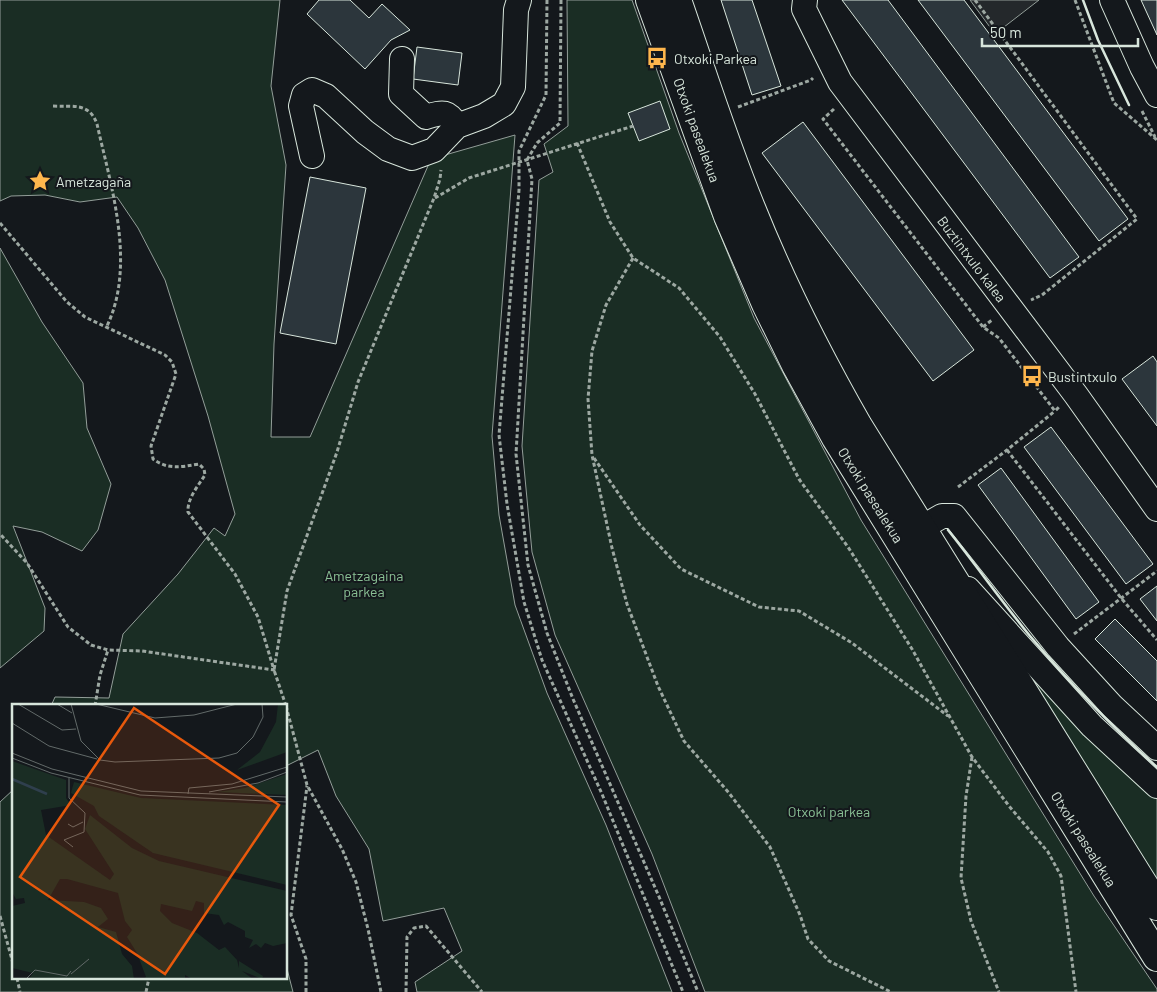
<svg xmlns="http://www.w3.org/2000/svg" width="1157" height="992" font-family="Barlow,sans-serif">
<rect width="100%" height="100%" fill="#14181c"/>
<path fill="#1a2d24" stroke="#939e99" d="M 0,0 L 280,0 L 271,86 L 286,165 L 274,344 L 271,437 L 310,437 L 431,159 L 515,135 L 492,436 L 499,515 L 515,605 L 547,693 L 606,825 L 672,992 L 417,992 L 415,982 L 462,951 L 444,908 L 383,921 L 369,849 L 336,796 L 318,750 L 286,766 L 286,706 L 51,706 L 55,697 L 109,698 L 123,634 L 178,574 L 214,528 L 225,536 L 235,514 L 208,416 L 165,280 L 138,228 L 117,197 L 80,202 L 45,195 L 11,196 L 0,201 Z
M 567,0 L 632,0 L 679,133 L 754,318 L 861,520 L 1094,896 L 1157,989 L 1157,992 L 705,992 L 652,854 L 555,635 L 532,552 L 522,446 L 539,180 L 553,172 L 544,144 L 568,126 Z
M 0,248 L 42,322 L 83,383 L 87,428 L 111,484 L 98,530 L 82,551 L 42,532 L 13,526 L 45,608 L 44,631 L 0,668 Z
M 1021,663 L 1157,796 L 1157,882 Z
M 14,789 L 14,978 L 286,978 L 286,965 L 293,992 L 0,992 L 0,802 Z"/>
<path fill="#24282b" stroke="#939e99" d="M 970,0 L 1039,0 L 995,34 Z"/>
<path fill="#2c363c" stroke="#d8e6dc" d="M 319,0 L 350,0 L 369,18 L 382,4 L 410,30 L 391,40 L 365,69 L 307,14 Z
M 721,0 L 752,0 L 781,86 L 752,95 Z
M 842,0 L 888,0 L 1079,257 L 1050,278 Z
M 918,0 L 964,0 L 1128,219 L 1099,241 Z
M 1141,0 L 1157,0 L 1157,35 Z
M 417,47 L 462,53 L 458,85 L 413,79 Z
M 660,101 L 670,129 L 639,141 L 628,113 Z
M 803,122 L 974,350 L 933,381 L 762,153 Z
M 310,177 L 366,188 L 336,344 L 280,333 Z
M 1153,356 L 1157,362 L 1157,426 L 1122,379 Z
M 1051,427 L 1153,564 L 1126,584 L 1024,447 Z
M 1001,468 L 1099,602 L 1076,619 L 978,485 Z
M 1157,586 L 1157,621 L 1140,599 Z
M 1115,619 L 1157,661 L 1157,701 L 1095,639 Z"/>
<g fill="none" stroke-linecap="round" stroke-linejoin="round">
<g stroke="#d8e6dc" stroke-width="26">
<path id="minor" d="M 805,0 L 804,9 L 840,82 L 1076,395 L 1157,509
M 1112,0 L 1142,67 L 1157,95
M 402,59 L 401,94 L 426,117 C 443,112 448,110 457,126
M 312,156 L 301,106 L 304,95 L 312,90 L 326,96 L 365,132 L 388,149 L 412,158 L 434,150 L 457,126 L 484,116 L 504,104 L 513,87 L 516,10 L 519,0
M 921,528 L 942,516 L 954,516 L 1058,647 L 1112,706 L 1157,748
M 968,589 L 1092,726 L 1157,786"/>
</g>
<g stroke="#d8e6dc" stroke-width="30">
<path id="major" d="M 650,0 L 728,216 L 766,304 L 796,365 L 836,438 L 1157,957
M 677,0 C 701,69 723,140 751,208 C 781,283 818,356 858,426 L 1157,906"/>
</g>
<path stroke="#9da8a2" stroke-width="3" stroke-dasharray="4 2.5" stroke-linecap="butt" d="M 547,0 L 546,95 L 519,151 L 519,190 L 499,435 L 507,504 L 524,602 L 542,660 L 602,794 L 683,992
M 561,0 L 560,123 L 537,143 L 527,160 L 532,179 L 516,454 L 528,565 L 547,633 L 573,699 L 660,899 L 698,992
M 975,0 L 1137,219 L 1042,295 L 1031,300
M 1075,0 L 1114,103 L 1157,140
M 53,106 C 73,107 89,102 97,124 C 111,187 137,266 106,328
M 738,107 L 811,80 L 813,78
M 834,109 L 823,119 L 983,327 L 999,338 L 1055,411 L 1059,407
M 1142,111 L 1155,137
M 577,143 L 610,222 L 633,258 L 679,288 L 720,337 L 755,394 L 799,479 L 848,547 L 912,649 L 972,757 L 1009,806 L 1048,852 L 1061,876 L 1076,992
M 435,198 L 469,178 L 633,126
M 0,223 L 67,302 L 85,317 L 165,355 L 172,362 L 176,374 L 151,446 L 153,459 C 168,470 181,467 199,464 L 204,469 L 205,475 C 198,486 187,499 188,512 L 235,574 L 258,617 L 274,670 L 142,651 L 108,650 L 91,645 L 68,627 L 27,563 L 0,534
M 633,258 L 606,305 L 592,351 L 588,399 L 592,455 L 612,548 L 627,604 L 658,686 L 684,741 L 729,793 L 770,847 L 800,915 L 808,939 L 829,961 L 891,992
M 983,327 L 992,320
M 1007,450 L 1121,598 L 1157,640
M 594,458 L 640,525 L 681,569 L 759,607 L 799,611 L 852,643 L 948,716
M 958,487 L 1007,450 L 1055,411
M 1074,634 L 1157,571
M 95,706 L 100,675 L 108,650
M 286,706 L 274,670 L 287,591 L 337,452 L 358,382 L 434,198 L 440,179 L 441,170
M 286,706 L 307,785 L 342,849 L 356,882 L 368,929 L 381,992
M 972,757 L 966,796 L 961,878 L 971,921 L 999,992
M 0,916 L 14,967
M 17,978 L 20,992
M 146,992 L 149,978
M 306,992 L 306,959 L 291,915 L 307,786
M 406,992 L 407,937 L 414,928 L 426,926 L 482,992"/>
<use href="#minor" stroke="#14181c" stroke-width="24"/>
<use href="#major" stroke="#14181c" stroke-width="28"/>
<path stroke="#d8e6dc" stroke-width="2.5" d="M 1083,0 L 1098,40 L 1129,105
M 948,530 C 976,565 1002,602 1030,636 C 1069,682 1112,727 1157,767"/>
</g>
<defs>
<g id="bus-bare" transform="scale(1.725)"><path d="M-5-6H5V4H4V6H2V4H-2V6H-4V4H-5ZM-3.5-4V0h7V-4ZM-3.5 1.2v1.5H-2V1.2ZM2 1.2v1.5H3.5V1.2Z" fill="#ffb74d" stroke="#14181c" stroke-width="2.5" paint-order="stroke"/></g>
<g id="sight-bare" transform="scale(1.725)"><path d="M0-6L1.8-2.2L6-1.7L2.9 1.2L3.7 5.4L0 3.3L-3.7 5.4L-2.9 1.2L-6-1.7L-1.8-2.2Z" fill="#ffb74d" stroke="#14181c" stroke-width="2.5" paint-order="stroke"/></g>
</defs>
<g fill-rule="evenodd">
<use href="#bus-bare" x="657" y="58"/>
<use href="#sight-bare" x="40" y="181"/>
<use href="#bus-bare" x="1032" y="376"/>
</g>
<g text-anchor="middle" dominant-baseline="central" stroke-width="4" stroke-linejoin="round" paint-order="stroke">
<g font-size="14" fill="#d8e6dc" stroke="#14181c" text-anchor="start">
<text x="674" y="58">Otxoki Parkea</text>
<text x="56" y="181">Ametzagaña</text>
<text x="1048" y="376">Bustintxulo</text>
</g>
<g font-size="14" fill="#d8e6dc" stroke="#14181c">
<text transform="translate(697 130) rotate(70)">Otxoki pasealekua</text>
<text transform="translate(972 259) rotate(53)">Buztintxulo kalea</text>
<text transform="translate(871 495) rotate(58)">Otxoki pasealekua</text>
<text transform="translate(1084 839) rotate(58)">Otxoki pasealekua</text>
</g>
<g font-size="14" fill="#8ac095" stroke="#14181c">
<text x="364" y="575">Ametzagaina<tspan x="364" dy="16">parkea</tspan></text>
<text x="829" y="811">Otxoki parkea</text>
</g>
</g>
<g transform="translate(12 704)">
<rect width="275" height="275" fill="#14181c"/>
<path d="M 266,0 L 275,0 L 275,48 L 225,66 L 248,48 L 264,18 ZM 0,57 L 54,76 L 54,94 L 59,101 L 29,106 L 34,131 L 98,176 L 102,170 L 73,125 L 78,111 L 120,144 L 147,157 L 275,187 L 275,239 L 261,242 L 253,239 L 249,244 L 244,240 L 237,244 L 241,236 L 233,233 L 233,227 L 216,218 L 212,221 L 207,211 L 192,209 L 192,199 L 184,197 L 180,207 L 149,200 L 148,207 L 160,219 L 185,229 L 207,246 L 213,243 L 225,256 L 227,264 L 227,257 L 251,272 L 250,275 L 230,267 L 241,275 L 180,275 L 173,271 L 173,275 L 131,275 L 134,273 L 125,249 L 115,233 L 120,226 L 113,217 L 106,189 L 55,175 L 48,175 L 36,196 L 72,198 L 89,204 L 96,215 L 86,223 L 104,228 L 110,250 L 120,262 L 122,275 L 17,275 L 21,269 L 0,264 L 0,202 L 13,199 L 12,194 L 4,195 L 0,188 ZM 275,70 L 275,91 L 205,88 L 233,84 ZM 62,78 L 129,94 L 275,101 L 275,181 L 141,149 L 87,112 L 82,102 L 59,89 Z" fill="#1a2d24"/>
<path fill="none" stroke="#2f3f4d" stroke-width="2.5" d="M 0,75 L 35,90"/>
<path fill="none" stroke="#626a69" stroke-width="1" d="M 6,0 L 50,26 L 64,25M 45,0 L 60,9M 59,0 L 69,37 L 88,56 L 103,58 L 207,54 L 225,49 L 241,33 L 251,13 L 250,0M 84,0 L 143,14 L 182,11 L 225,0M 0,19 L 37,42 L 85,55M 0,49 L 40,65 L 129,87 L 275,93M 0,54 L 39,69 L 128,91 L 275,98M 57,74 L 57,94 L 73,109 L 72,128 L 52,136 L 61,143M 197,88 L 246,79 L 275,68M 176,90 L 177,84 L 220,80 L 275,63M 56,120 L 61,123 L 71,118M 59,270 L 77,255M 14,275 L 23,266 L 55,272 L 59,267"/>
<path fill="#e8590c" fill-opacity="0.15" stroke="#e8590c" stroke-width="2.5" d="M 122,4 L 267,101 L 153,270 L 8,173 Z"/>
<rect width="275" height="275" fill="none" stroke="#d8e6dc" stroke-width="2.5"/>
</g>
<path d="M982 38v8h156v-8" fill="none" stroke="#d8e6dc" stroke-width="2.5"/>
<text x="990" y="38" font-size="15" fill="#d8e6dc" stroke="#14181c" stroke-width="4" paint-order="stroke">50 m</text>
</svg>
